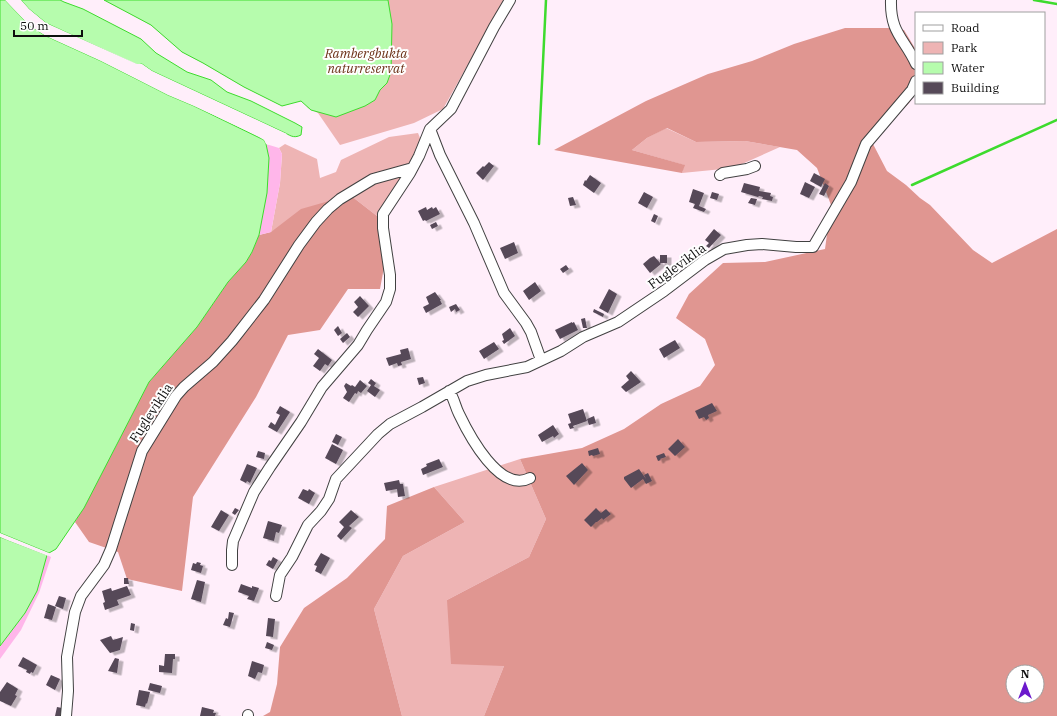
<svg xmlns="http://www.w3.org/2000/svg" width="1057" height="716" font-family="'IBM Plex Serif',serif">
<defs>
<filter id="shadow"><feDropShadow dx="4.5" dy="2.5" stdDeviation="0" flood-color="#0004"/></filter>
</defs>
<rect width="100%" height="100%" fill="#ffeefa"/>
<path fill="#eeb4b4" d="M 104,0 L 504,0 L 443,109 L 414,123 L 340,145 L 318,113 L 308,108 L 304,102 L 298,101 L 282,106 L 244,87 L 203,63 L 182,52 L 151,25 L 136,17 Z
M 666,128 L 696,142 L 745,141 L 780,147 L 733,168 L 682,173 L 684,165 L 632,150 L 647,138 Z
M 418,133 L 422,143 L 395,188 L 377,216 L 350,195 L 271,232 L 280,183 L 282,154 L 279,148 L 285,144 L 317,159 L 320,178 L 336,172 L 341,160 L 389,137 Z
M 520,459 L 546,519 L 529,557 L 447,600 L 504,666 L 484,716 L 402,716 L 374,609 L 403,556 L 465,522 L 434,487 Z"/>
<path fill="#e09691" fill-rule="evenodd" d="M 845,28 L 890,28 L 904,30 L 916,50 L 916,93 L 909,103 L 880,133 L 873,144 L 887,171 L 906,185 L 920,198 L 930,205 L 973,250 L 992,263 L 1057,229 L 1057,716 L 484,716 L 504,666 L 451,664 L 447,600 L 529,557 L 546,519 L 520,459 L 582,448 L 624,429 L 661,404 L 700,386 L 715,365 L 705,339 L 676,318 L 689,294 L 723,263 L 765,262 L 825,249 L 831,205 L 817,168 L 797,150 L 745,141 L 696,142 L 667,128 L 647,138 L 632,150 L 685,165 L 682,173 L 554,150 L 646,101 L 708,74 L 752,61 L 794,44 ZM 1013,672 L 1037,672 L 1037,696 L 1013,696 Z
M 350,195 L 377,216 L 385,262 L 380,289 L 348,289 L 320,330 L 288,335 L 256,397 L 193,497 L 182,591 L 127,579 L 118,552 L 89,542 L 75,522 L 116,446 L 125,428 L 149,382 L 197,327 L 228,282 L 246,262 L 252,252 L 259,235 L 271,232 L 301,209 Z
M 434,487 L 465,522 L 403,556 L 374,609 L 402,716 L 263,716 L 270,712 L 277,684 L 280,647 L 304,608 L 347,578 L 385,539 L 387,506 Z"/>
<path fill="#ffb6ea" d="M 266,144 L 279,148 L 282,154 L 280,183 L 271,232 L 259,235 C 264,205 272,175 266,144 Z
M 47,555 L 51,557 L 39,593 L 21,630 L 0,659 L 0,646 L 25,613 Z"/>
<path fill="#b6fcad" stroke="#3ddb2d" d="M 0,0 L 5,0 L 30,26 L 46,36 L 101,61 L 168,95 L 194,106 L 264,140 L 266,144 L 269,158 L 267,193 L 259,235 L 252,252 L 246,262 L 228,282 L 197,327 L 149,382 L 84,508 L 56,549 L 49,553 L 0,533 Z
M 21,0 L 60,0 L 64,2 L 83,9 L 141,39 L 156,53 L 187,72 L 211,80 L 227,92 L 251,101 L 295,123 L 302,127 L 301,135 C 293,139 290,135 283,132 L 152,71 L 142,64 L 137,65 L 46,23 L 29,9 Z
M 104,0 L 388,0 L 392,24 L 391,72 L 387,83 L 380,90 L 375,100 L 365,106 L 336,117 L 311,110 L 301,101 L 282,106 L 244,87 L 203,63 L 182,52 L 151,25 L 136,17 Z
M 0,537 L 47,555 L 37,591 L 25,613 L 0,646 Z"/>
<path fill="#ffeefa" d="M 5,0 L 8,0 L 32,25 L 47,35 L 102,59 L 169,93 L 195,104 L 259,134 L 266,138 L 269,145 L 266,144 L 264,140 L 258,136 L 194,106 L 168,95 L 101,61 L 46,36 L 30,26 Z
M 19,0 L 21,0 L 29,9 L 46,23 L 137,64 L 142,64 L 152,71 L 287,134 L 285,136 L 255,122 L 151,72 L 141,66 L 136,66 L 46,25 L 27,11 Z
M 0,533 L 49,553 L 51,554 L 48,555 L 48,556 L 7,540 L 0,537 Z"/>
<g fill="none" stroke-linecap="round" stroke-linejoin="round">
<path stroke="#3ddb2d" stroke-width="2.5" d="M 1034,0 L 1057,4
M 539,144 L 546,0
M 912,185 L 1057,120"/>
</g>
<path fill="#564958" filter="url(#shadow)" d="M 489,162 L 494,166 L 483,180 L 476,173 L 483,166 L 484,167 Z
M 814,173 L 825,179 L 821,187 L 810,181 Z
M 590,175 L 601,183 L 594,193 L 583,185 L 585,180 L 586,181 Z
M 805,182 L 815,187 L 809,198 L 800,194 Z
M 744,183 L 760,187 L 759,191 L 771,193 L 770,196 L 773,197 L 772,201 L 762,199 L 763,197 L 759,196 L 758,197 L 741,192 Z
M 825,183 L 829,186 L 824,196 L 819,194 Z
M 693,189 L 704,193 L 699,206 L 706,209 L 704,212 L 693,208 L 695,204 L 689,202 Z
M 644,192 L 653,197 L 647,208 L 638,203 Z
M 712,192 L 719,194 L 717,200 L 710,198 Z
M 573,197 L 576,205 L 570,206 L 568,198 Z
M 751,198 L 757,199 L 755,205 L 748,203 Z
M 426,207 L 427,210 L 432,207 L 433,209 L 436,207 L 440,214 L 426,221 L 425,220 L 423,221 L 418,211 Z
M 654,214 L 658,216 L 655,223 L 651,221 Z
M 436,222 L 438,226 L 432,229 L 430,225 Z
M 714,229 L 721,235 L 709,248 L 706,246 L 709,243 L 705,240 Z
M 514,242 L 518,253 L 505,259 L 500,248 Z
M 660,255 L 667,255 L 667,263 L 660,263 Z
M 654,256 L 661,264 L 650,273 L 643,264 L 650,258 Z
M 566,265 L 569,269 L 563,273 L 560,269 Z
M 535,282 L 541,291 L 529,300 L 523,291 Z
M 609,289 L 617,294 L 608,313 L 599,308 Z
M 435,292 L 441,300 L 440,300 L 442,304 L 426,313 L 423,307 L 429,304 L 426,297 Z
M 360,296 L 369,306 L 358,317 L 353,312 L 358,307 L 354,302 Z
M 456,304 L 460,310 L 456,312 L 455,309 L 451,312 L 449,307 Z
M 594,309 L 604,314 L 603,317 L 593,312 Z
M 585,318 L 587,328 L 583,328 L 581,319 Z
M 572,322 L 572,323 L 574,322 L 578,330 L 560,339 L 555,330 Z
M 338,326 L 342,333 L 338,336 L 334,330 Z
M 510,328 L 515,336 L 504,344 L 502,341 L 504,340 L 502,334 Z
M 347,333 L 350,337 L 343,343 L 340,339 Z
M 675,340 L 680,348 L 664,358 L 659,349 Z
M 494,342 L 499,349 L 484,359 L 479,351 Z
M 408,348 L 411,359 L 401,362 L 402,365 L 398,366 L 397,363 L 389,366 L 386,358 L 401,354 L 400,350 Z
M 318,349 L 332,360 L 328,366 L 325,364 L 320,371 L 313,366 L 319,358 L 314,354 Z
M 631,371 L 641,382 L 626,392 L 621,387 L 629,380 L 626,376 Z
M 423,377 L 425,383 L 419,385 L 417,378 Z
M 371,379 L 376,383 L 374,386 L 380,390 L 375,397 L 367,391 L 371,385 L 368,383 Z
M 360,380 L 367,386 L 361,393 L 358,391 L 357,394 L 355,393 L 349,402 L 343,398 L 347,392 L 344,386 L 346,383 L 351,386 L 352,385 L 355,387 Z
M 712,403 L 717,411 L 708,415 L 709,418 L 706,420 L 704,417 L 699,419 L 695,411 Z
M 280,406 L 290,412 L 277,432 L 268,427 L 271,422 L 275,425 L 280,415 L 276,413 Z
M 583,409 L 587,421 L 573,426 L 574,428 L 570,429 L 568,424 L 571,423 L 568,414 Z
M 594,416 L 596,423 L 589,425 L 587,419 Z
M 553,425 L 559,434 L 554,438 L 553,436 L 542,442 L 538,435 Z
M 336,434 L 342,437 L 338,445 L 332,442 Z
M 678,439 L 685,447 L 675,456 L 668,449 Z
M 332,444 L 343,450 L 336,464 L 325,458 Z
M 598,448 L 600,454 L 593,456 L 592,455 L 589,456 L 588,451 Z
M 258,451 L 265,453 L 264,459 L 256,457 Z
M 664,453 L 666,457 L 660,459 L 661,460 L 658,461 L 656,456 Z
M 439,459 L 443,467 L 423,475 L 421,469 L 427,466 L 426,464 Z
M 582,463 L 588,470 L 574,485 L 566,476 Z
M 247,464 L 257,468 L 250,483 L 247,481 L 246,483 L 240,480 Z
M 639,469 L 646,479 L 644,475 L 648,473 L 652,481 L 646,484 L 643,479 L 631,488 L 624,479 L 624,477 Z
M 399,480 L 400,484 L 403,484 L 405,496 L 398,497 L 397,489 L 386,491 L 384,483 Z
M 303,489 L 308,491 L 309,489 L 315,493 L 309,504 L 298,498 Z
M 235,508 L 239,510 L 235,515 L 232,513 Z
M 596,508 L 601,513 L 606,509 L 611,514 L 603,520 L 602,518 L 597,522 L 596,522 L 591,527 L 584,520 Z
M 221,510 L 229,515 L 219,531 L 211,527 Z
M 351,510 L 359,517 L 349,526 L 352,528 L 341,540 L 337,536 L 344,527 L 339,522 Z
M 268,521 L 282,525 L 279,533 L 276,532 L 274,541 L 263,538 Z
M 321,553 L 330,558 L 321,574 L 315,571 L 317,566 L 314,565 Z
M 273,557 L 278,560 L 273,569 L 266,565 L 269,560 L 271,561 Z
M 197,562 L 201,563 L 200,565 L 203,566 L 201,573 L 191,570 L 193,563 L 196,564 Z
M 124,578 L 128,578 L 129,584 L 124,584 Z
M 197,580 L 205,582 L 201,602 L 191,599 Z
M 241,584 L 252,588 L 252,586 L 259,588 L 254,601 L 247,599 L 249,596 L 238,592 Z
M 127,586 L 131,595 L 117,600 L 119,605 L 105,610 L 103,603 L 105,602 L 102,591 L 111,588 L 112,591 Z
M 59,596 L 66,598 L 63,609 L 55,606 Z
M 48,604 L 56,607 L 52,620 L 44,618 Z
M 229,612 L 234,613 L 230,627 L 223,625 L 226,618 L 228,619 Z
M 268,618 L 275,619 L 273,637 L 266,636 Z
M 131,623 L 135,624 L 134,631 L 130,630 Z
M 111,636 L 113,640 L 123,637 L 120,650 L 110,653 L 100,640 Z
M 267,642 L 274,645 L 272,650 L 265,648 Z
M 165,654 L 175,654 L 175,659 L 173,659 L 172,673 L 159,672 L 159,665 L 164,666 Z
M 23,657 L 37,665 L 33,673 L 31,672 L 30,674 L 26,672 L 27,670 L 18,666 Z
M 115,658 L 119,659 L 117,673 L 108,671 Z
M 252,661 L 264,665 L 262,673 L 258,672 L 255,679 L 248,676 Z
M 51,675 L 60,679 L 55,690 L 46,685 Z
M 7,682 L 18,689 L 15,695 L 17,696 L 11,706 L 0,701 L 0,692 Z
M 150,683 L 162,686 L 160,693 L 148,690 Z
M 139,690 L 150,692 L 147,704 L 146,703 L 145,707 L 136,705 Z
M 57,707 L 62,708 L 60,716 L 55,716 Z
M 202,707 L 214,710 L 213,713 L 216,713 L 215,716 L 200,716 Z"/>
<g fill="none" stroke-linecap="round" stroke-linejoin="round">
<g stroke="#414141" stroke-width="12">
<path id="minor" d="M 891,0 C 890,33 904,38 916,64
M 430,129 L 440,155 L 474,223 L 504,293 L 526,323 L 531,332 L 541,360
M 720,175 L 723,173 L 747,169 L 755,166
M 449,391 C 454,398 455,406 459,414 C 469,435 500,494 530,478
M 232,565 L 232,550 L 233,541 L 254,492 L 270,467 L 301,422 L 322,387 L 358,345 L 367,330 L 386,302 L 390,289 L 390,275 L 383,228 L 383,214 L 410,173 L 419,156 L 430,129 L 451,109 L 494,27 L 510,0
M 276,596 L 280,575 L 292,557 L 308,525 L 321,511 L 329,499 L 336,479 L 378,434 L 390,424 L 422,407 L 467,381 L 486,375 L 527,367 L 561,351 L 583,337 L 618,322 L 664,291 L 705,260 L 724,249 L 747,245 L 762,244 L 796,247 L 813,247 L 851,182 L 866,144 L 912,90 L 916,81
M 66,716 L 68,691 L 67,657 L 75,612 L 81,596 L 104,565 L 111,549 L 142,451 L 176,396 L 184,387 L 213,362 L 232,341 L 264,300 L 299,245 L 316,222 L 328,209 L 340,199 L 373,179 L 409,169 L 411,170
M 248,716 L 248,715"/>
</g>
<use href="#minor" stroke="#fff" stroke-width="10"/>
</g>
<g text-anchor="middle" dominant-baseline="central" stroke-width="4" stroke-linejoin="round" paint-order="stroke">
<g font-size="13" font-style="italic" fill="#6c3117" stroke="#fff">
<text x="366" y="53">Rambergbukta<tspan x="366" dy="15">naturreservat</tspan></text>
</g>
<g font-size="13" fill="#0e0e0e" stroke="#fff">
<text transform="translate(677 266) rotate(-36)">Fugleviklia</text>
<text transform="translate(151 413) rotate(-57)">Fugleviklia</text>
</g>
</g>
<rect x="915" y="12" width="130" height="92" fill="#ffffff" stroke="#9f9f9f"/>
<rect x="923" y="25" width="20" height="6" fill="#ffffff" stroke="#9f9f9f"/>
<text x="951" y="32" font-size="12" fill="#0e0e0e">Road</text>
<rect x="923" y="42" width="20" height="12" fill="#eeb4b4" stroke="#9f9f9f"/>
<text x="951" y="52" font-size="12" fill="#0e0e0e">Park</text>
<rect x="923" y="62" width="20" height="12" fill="#b6fcad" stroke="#9f9f9f"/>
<text x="951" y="72" font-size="12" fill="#0e0e0e">Water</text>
<rect x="923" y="82" width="20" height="12" fill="#564958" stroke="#9f9f9f"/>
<text x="951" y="92" font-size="12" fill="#0e0e0e">Building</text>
<g transform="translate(1025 684)"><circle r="19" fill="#ffffff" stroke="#9f9f9f"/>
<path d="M0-3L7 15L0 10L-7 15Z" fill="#6b18cc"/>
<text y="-6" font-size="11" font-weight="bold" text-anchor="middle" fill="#0e0e0e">N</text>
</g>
<path d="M14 30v6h68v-6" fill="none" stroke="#0e0e0e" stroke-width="2"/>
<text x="20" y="30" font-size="12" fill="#0e0e0e" stroke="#ffffff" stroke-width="3" paint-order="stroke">50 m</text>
</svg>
